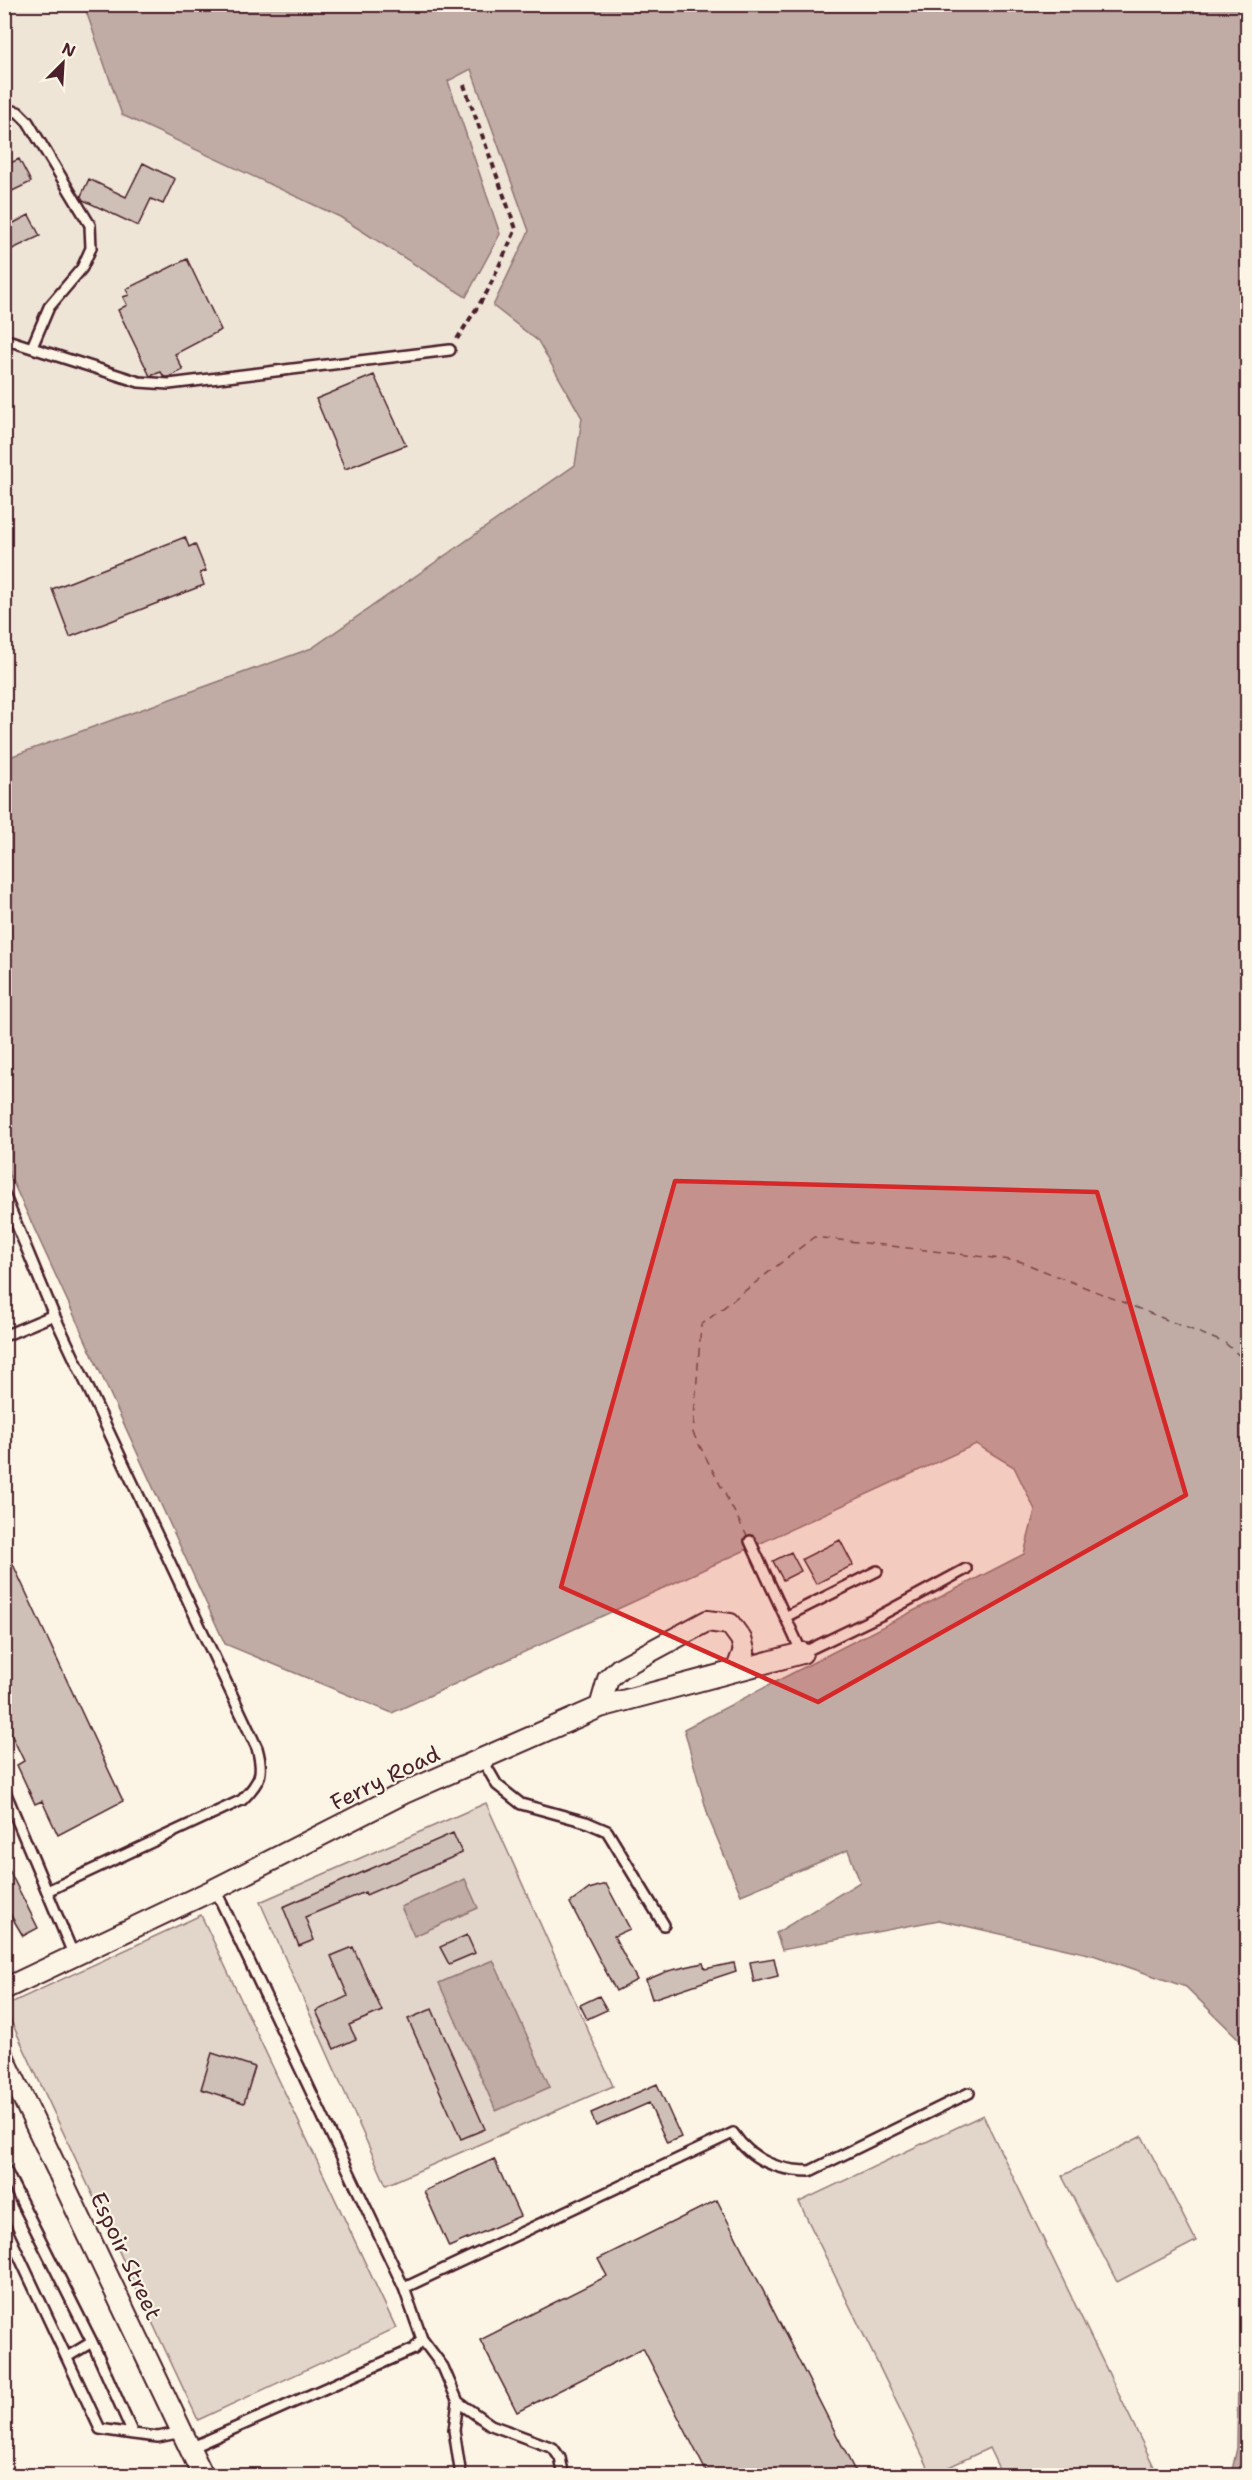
<svg xmlns="http://www.w3.org/2000/svg" width="1252" height="2480" font-family="'Shantell Sans',sans-serif">
<rect width="100%" height="100%" fill="#fcf5e5"/>
<filter id="ink" filterUnits="userSpaceOnUse"><feTurbulence type="fractalNoise" baseFrequency=".0167" numOctaves="2"/><feDisplacementMap in="SourceGraphic" scale="12" xChannelSelector="R" yChannelSelector="G"/><feConvolveMatrix kernelMatrix="1 2 1 2 8 2 1 2 1" color-interpolation-filters="sRGB"/></filter>
<g filter="url(#ink)">
<path fill="#eee5d7" d="M 5,5 L 84,5 L 122,115 L 340,217 L 466,297 L 500,234 L 448,81 L 471,69 L 529,231 L 493,306 L 538,341 L 582,417 L 575,465 L 312,648 L 5,759 Z"/>
<path fill="#e2d5ca" stroke="#967a7a" stroke-width="1.5" d="M 486,1803 L 613,2086 L 386,2185 L 260,1902 Z
M 201,1915 L 396,2328 L 198,2420 L 4,2006 Z
M 983,2115 L 1158,2475 L 1002,2475 L 989,2448 L 932,2475 L 799,2202 Z
M 1142,2136 L 1196,2241 L 1117,2282 L 1062,2176 Z"/>
<path fill="#c0aca5" stroke="#917474" stroke-width="1.5" d="M 84,5 L 1247,5 L 1247,2047 L 1186,1987 L 1093,1955 L 939,1920 L 782,1950 L 776,1933 L 860,1882 L 848,1850 L 741,1895 L 709,1819 L 684,1729 L 1024,1554 L 1035,1510 L 1014,1467 L 976,1444 L 392,1713 L 225,1644 L 5,1165 L 4,759 L 312,648 L 575,465 L 582,418 L 538,341 L 493,306 L 529,231 L 471,69 L 448,81 L 500,234 L 466,297 L 340,217 L 122,115 Z
M 465,1879 L 478,1908 L 414,1936 L 401,1907 Z
M 493,1960 L 550,2087 L 496,2111 L 439,1983 Z
M 1247,2348 L 1247,2475 L 1231,2475 L 1237,2448 L 1238,2373 Z"/>
<g fill="none" stroke-linecap="round" stroke-linejoin="round">
<path stroke="#6d4950" stroke-width="1.5" stroke-dasharray="8 6" stroke-linecap="butt" d="M 748,1538 L 693,1433 L 701,1325 L 814,1237 L 1019,1261 L 1225,1343 L 1248,1363"/>
</g>
<path fill="#cfc0b7" stroke="#4a1f2b" stroke-width="1.5" d="M 19,159 L 31,182 L 4,195 L 4,166 Z
M 143,163 L 175,179 L 163,204 L 151,199 L 138,226 L 83,200 L 81,196 L 89,179 L 126,197 Z
M 29,215 L 40,236 L 4,253 L 4,228 Z
M 187,259 L 221,330 L 175,354 L 183,370 L 169,377 L 164,377 L 161,372 L 150,376 L 118,310 L 127,305 L 123,297 L 129,295 L 126,289 Z
M 374,375 L 406,445 L 345,469 L 316,399 Z
M 185,537 L 189,547 L 195,544 L 206,571 L 200,573 L 204,585 L 70,637 L 52,589 Z
M 840,1540 L 853,1565 L 816,1584 L 802,1559 Z
M 4,1545 L 123,1801 L 58,1835 L 42,1801 L 35,1804 L 17,1765 L 24,1761 L 9,1730 L 4,1732 Z
M 791,1552 L 801,1571 L 783,1580 L 773,1561 Z
M 453,1833 L 462,1853 L 366,1895 L 365,1892 L 305,1917 L 314,1940 L 299,1946 L 283,1907 Z
M 4,1860 L 38,1928 L 23,1936 L 4,1904 Z
M 606,1884 L 630,1929 L 614,1936 L 637,1980 L 616,1991 L 570,1903 L 589,1889 Z
M 467,1935 L 475,1953 L 449,1964 L 440,1947 Z
M 353,1947 L 382,2011 L 349,2025 L 356,2039 L 334,2049 L 316,2011 L 348,1996 L 331,1956 Z
M 774,1958 L 778,1976 L 754,1982 L 750,1962 Z
M 703,1963 L 705,1969 L 734,1963 L 736,1971 L 652,1999 L 646,1980 L 668,1971 Z
M 599,1996 L 607,2010 L 587,2019 L 580,2005 Z
M 432,2009 L 485,2129 L 461,2139 L 408,2019 Z
M 212,2053 L 255,2067 L 244,2103 L 201,2089 Z
M 657,2084 L 681,2137 L 667,2143 L 649,2103 L 596,2126 L 591,2113 Z
M 494,2159 L 520,2216 L 449,2247 L 424,2191 Z
M 717,2200 L 857,2475 L 708,2475 L 643,2348 L 517,2412 L 480,2340 L 607,2276 L 598,2259 Z"/>
<g fill="none" stroke-linecap="round" stroke-linejoin="round">
<g stroke="#4a1f2b" stroke-width="14">
<path id="service" d="M 4,109 L 18,112 L 28,122 L 90,225 L 91,248 L 82,268 L 49,307 L 32,347
M 4,339 L 139,382 L 169,384 L 450,350
M 4,1194 L 54,1315 L 257,1748 C 264,1773 261,1781 242,1800 L 47,1891
M 4,1336 L 54,1315
M 750,1541 L 802,1653 L 881,1615 L 966,1569
M 785,1617 L 877,1571
M 482,1759 L 497,1785 L 521,1804 L 586,1822 L 607,1831 L 664,1925
M 4,1789 L 74,1956
M 4,2095 L 19,2086
M 4,2167 L 92,2342 L 133,2434 L 158,2437 L 182,2432
M 4,2224 L 100,2429 L 133,2434
M 404,2288 L 733,2133 C 751,2160 778,2171 810,2171 L 969,2093
M 422,2339 L 443,2367 L 458,2402 L 491,2425 L 553,2448 L 560,2458 L 564,2476
M 67,2357 L 92,2342
M 458,2402 L 454,2430 L 461,2476
M 190,2448 L 414,2349 L 422,2339 L 404,2288 L 215,1889"/>
</g>
<g stroke="#4a1f2b" stroke-width="24">
<path id="minor" d="M 600,1707 L 608,1679 L 620,1668 L 707,1621 L 730,1624 L 741,1639 L 744,1650 L 737,1669
M 4,1989 L 215,1889 L 404,1793 L 600,1707 L 802,1653
M 4,2058 L 203,2476"/>
</g>
<path stroke="#4a1f2b" stroke-width="4" stroke-dasharray="6 4.5" stroke-linecap="butt" d="M 457,339 L 487,292 L 516,229 L 464,85"/>
<use href="#service" stroke="#fcf5e5" stroke-width="9"/>
<use href="#minor" stroke="#fcf5e5" stroke-width="20"/>
</g>
</g>
<path fill="#d62828" fill-opacity="0.2" stroke="#d62828" stroke-width="4.5" stroke-linejoin="round" d="M 675,1181 L 1097,1192 L 1186,1495 L 818,1702 L 561,1587 Z"/>
<g text-anchor="middle" dominant-baseline="central" stroke-width="4.5" stroke-linejoin="round" paint-order="stroke">
<g font-size="22" fill="#4a1f2b" stroke="#fcf5e5">
<text transform="translate(385 1778) rotate(-26)">Ferry Road</text>
<text transform="translate(126 2256) rotate(65)">Espoir Street</text>
</g>
</g>
<rect width="1252" height="2480" fill="none" stroke="#fcf5e5" stroke-width="24"/>
<rect x="12" y="12" width="1228" height="2456" fill="none" stroke="#4a1f2b" stroke-width="2" filter="url(#ink)"/>
<g transform="translate(63 63) rotate(24)" stroke="#fcf5e5" stroke-width="4.5" paint-order="stroke">
<path d="M0-4.5L10 22L0 15L-10 22Z" fill="#4a1f2b"/>
<text y="-9" font-size="16" font-weight="bold" text-anchor="middle" fill="#4a1f2b">N</text>
</g>
</svg>
